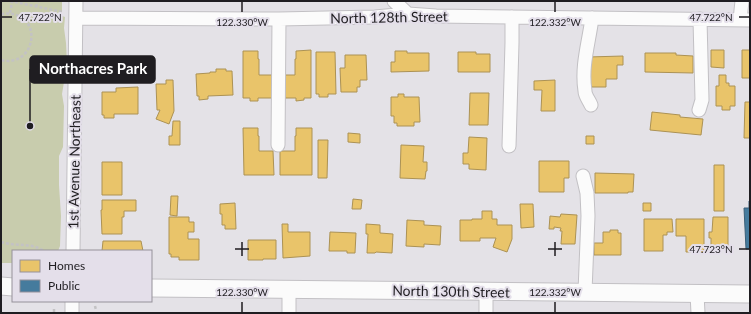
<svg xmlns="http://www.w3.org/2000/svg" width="751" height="314" font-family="Lato,sans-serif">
<rect width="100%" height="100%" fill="#e4e2e7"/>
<path fill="#c8ccad" d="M 1,1 L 62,1 L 62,16 L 65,17 L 64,28 L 66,43 L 67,64 L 62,94 L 64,106 L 63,147 L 59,156 L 59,185 L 61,216 L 60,246 L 58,251 L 13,251 L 13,263 L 1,263 Z"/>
<path fill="#e9c46a" stroke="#ac9254" d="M 311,50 L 311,98 L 304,98 L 304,100 L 296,101 L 296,98 L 280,98 L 279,75 L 295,75 L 295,59 L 296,59 L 296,51 Z
M 711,50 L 724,50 L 724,68 L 711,67 Z
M 742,50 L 750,50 L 750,78 L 742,78 Z
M 243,51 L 258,51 L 258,59 L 259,59 L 259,75 L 273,75 L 273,98 L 258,98 L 258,101 L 250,101 L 250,98 L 243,98 Z
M 395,51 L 407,51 L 407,53 L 429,53 L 429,71 L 391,72 L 391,62 L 395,62 Z
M 316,52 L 335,52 L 336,94 L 328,94 L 328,97 L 319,97 L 319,94 L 316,94 Z
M 458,52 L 476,52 L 476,54 L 490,54 L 490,72 L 458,72 Z
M 645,53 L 676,53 L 676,55 L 693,56 L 693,73 L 645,72 Z
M 345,55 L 366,55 L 367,80 L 360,80 L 360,87 L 357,87 L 357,92 L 341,92 L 340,68 L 345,68 Z
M 623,56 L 623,65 L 617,65 L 617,79 L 606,79 L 606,87 L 588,87 L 588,57 Z
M 216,69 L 226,69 L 226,71 L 232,71 L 233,95 L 208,96 L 208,99 L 199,100 L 199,96 L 197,96 L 196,74 L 210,73 L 210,72 L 216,72 Z
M 719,75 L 726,75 L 726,83 L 729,83 L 729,86 L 735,86 L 735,106 L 730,106 L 730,110 L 722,110 L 722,106 L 716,106 L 716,86 L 719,86 Z
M 166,80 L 173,80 L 174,111 L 169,124 L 156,119 L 160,110 L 157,110 L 156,84 L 166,84 Z
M 555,80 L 555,111 L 541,111 L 542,90 L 534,90 L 534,81 Z
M 138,87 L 138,114 L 114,114 L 114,118 L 104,118 L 104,115 L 102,115 L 102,92 L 116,92 L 116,88 Z
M 470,93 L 489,93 L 488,125 L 469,125 Z
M 398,94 L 404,94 L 404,97 L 419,97 L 420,122 L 414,122 L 414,126 L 397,126 L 397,123 L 394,123 L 394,116 L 391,116 L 391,97 L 398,97 Z
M 745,102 L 750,102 L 750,138 L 744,138 Z
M 652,112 L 680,115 L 680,117 L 703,119 L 701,135 L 650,130 Z
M 173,121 L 180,121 L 180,145 L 169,145 L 169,136 L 172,136 Z
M 243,128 L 258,128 L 258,136 L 259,136 L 259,151 L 273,151 L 274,175 L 244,175 Z
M 296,128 L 312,128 L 312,175 L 280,175 L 280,151 L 295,151 L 295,136 L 296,136 Z
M 348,133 L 360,134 L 360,143 L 348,142 Z
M 586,136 L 594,136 L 594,144 L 586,144 Z
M 469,137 L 487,138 L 486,170 L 469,169 L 469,164 L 463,164 L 463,153 L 468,153 Z
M 318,140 L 328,140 L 327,178 L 318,178 Z
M 401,145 L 424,146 L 423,162 L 427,162 L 427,171 L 426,171 L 425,179 L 400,178 Z
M 539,161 L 569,161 L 569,178 L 564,178 L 564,192 L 539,192 Z
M 102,162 L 122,162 L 122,195 L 102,195 Z
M 714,165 L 724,165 L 724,211 L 714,211 Z
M 595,173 L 634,174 L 633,192 L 628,192 L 628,193 L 595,193 Z
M 171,196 L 178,196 L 177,216 L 170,215 Z
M 353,199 L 362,200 L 361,209 L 352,209 Z
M 102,200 L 136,200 L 136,211 L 124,211 L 124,217 L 122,217 L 122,234 L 102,234 L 101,210 L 102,210 Z
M 235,203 L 236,229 L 225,229 L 225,225 L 222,225 L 222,214 L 220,214 L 220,204 Z
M 643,203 L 651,203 L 651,211 L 643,211 Z
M 520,204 L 533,204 L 534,227 L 521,228 Z
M 482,211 L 492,211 L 492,219 L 497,219 L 497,225 L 512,225 L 512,239 L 507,252 L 493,247 L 496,238 L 480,238 L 480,241 L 460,241 L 460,220 L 472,220 L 472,219 L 482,219 Z
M 561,214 L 577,215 L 575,244 L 561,244 L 562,231 L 560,231 L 561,228 L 554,227 L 554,229 L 549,229 L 550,216 L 560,217 Z
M 169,217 L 189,217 L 189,222 L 194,222 L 194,232 L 188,232 L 188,239 L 199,239 L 199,260 L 179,260 L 179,257 L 171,257 L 171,254 L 169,254 Z
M 713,217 L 728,217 L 728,246 L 725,245 L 725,248 L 711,248 L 711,238 L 709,238 L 709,232 L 712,232 Z
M 644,219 L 672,219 L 673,232 L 667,232 L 667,235 L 663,235 L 663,251 L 644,251 Z
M 676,219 L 704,219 L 704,252 L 686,252 L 686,236 L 676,236 Z
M 407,220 L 424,221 L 424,225 L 441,226 L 440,245 L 424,244 L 424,247 L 406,246 Z
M 282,224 L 288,224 L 288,232 L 310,232 L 310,256 L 283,258 Z
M 366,224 L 380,225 L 380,233 L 393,234 L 392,253 L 376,252 L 375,253 L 367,253 L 368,234 L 366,234 Z
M 610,230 L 618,230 L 618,233 L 621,233 L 621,255 L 594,255 L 594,243 L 603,243 L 603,232 L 610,232 Z
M 330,232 L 356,233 L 355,253 L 347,253 L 347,251 L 329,251 Z
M 248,240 L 276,240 L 276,259 L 263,259 L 263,260 L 248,260 Z
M 103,241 L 141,241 L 143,251 L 102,251 Z"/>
<path fill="#457b9d" stroke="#3a5f78" d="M 749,201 L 750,201 L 750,251 L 750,249 L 746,249 L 744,208 L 749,208 Z"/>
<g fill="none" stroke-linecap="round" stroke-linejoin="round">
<g stroke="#c2c0c4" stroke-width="15">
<path id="minor" d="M 394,1 L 408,14
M 76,18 L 279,19 L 375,17 L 408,14 L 436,16 L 750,20
M 740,20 L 742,1
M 591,105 C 589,100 585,96 585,91 C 581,66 589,42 592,18
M 699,110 L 702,100 L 700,19
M 278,145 L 279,19
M 509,146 L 512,43 L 512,17
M 583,176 L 587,193 L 588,216 L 585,292
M 73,251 L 76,1
M 486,291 L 486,313
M 697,294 L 698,313
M 72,301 L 72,313
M 289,313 L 289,289"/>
</g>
<g stroke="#c2c0c4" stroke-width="19">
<path id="major" d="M 1,286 L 13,287
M 151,288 L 750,294"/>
</g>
<path stroke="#c3c2c4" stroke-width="2.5" stroke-dasharray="3 2" stroke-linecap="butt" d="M 10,1 L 63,12
M 36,7 L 38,1
M 10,13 L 12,2
M 1,14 C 45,8 38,69 1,60
M 1,242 C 16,247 31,242 44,251
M 95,306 L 96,310
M 54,309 L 54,312"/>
<use href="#minor" stroke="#fbfbfb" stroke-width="13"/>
<use href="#major" stroke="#fbfbfb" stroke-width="17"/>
</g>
<path fill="none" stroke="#1f1d21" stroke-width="1.5" d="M 242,2 L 242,12M 555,2 L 555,12M 2,17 L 12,17M 739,17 L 749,17M 242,242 L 242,256M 555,242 L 555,256M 235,249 L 249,249M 548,249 L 562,249M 739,249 L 749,249M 242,302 L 242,312M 555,302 L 555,312"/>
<g text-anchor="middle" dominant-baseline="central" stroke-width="4" stroke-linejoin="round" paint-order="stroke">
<g font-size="14" fill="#1f1d21" stroke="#e4dfea">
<text transform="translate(389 17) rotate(-1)">North 128th Street</text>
<text transform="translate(74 162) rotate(-89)">1st Avenue Northeast</text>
<text transform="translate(451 291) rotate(1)">North 130th Street</text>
</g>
</g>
<g font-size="10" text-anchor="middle" fill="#1f1d21" stroke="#e4dfea" stroke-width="4" stroke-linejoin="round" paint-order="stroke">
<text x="711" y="21">47.722°N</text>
<text x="40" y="21">47.722°N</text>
<text x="242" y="26">122.330°W</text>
<text x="555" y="26">122.332°W</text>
<text x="711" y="253">47.723°N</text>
<text x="242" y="296">122.330°W</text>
<text x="555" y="296">122.332°W</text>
</g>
<path fill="none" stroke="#1f1d21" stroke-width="1.5" d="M30 126L30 69"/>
<circle fill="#1f1d21" stroke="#e4dfea" stroke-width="1.5" cx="30" cy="126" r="4"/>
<rect fill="#1f1d21" stroke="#1f1d21" stroke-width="1.5" x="30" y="56" width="125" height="27" rx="4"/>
<g font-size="15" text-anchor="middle" font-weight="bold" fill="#fff">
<text x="93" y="74">Northacres Park</text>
</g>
<rect width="751" height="314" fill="none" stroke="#1f1d21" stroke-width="4"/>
<rect x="12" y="250" width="140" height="52" fill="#e4dfea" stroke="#95919a"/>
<rect x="20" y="260" width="20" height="12" fill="#e9c46a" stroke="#95919a"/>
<text x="48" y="270" font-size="12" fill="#1f1d21">Homes</text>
<rect x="20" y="280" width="20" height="12" fill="#457b9d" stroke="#95919a"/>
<text x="48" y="290" font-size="12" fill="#1f1d21">Public</text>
</svg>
